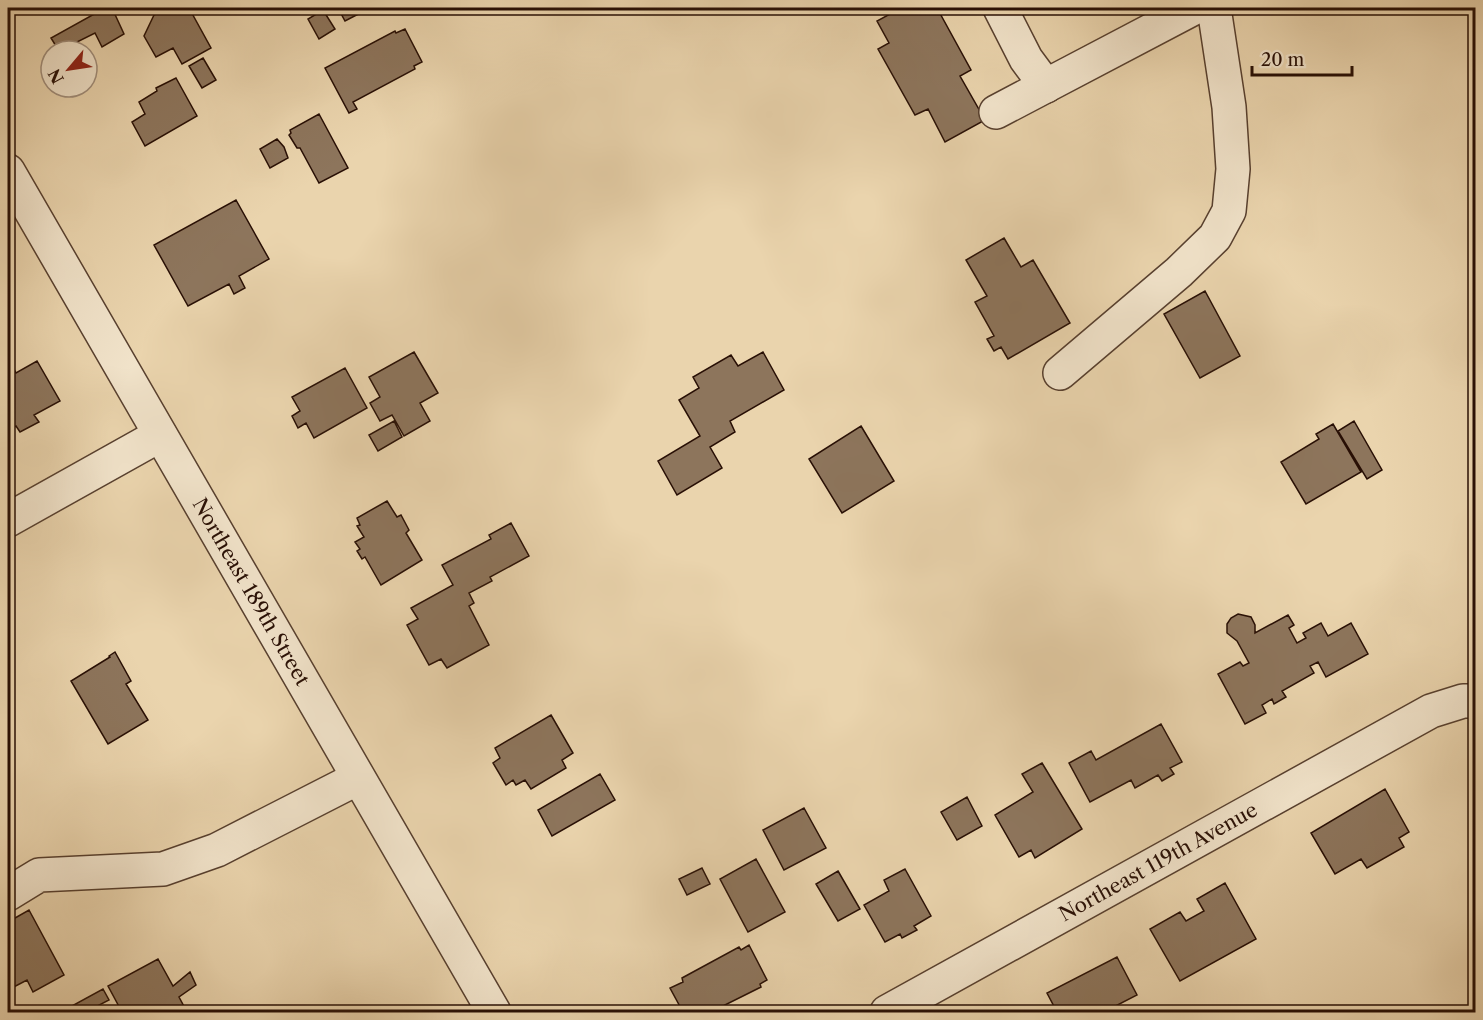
<svg xmlns="http://www.w3.org/2000/svg" width="1483" height="1020" font-family="'Libre Caslon Text',serif">
<rect width="100%" height="100%" fill="#ead4ad"/>
<filter id="stains"><feTurbulence type="fractalNoise" baseFrequency=".00333" numOctaves="4"/><feColorMatrix values="0 0 0 0 .2 0 0 0 0 .09 0 0 0 0 .02 0 0 0 .5 -.17"/></filter>
<radialGradient id="worn" r=".72"><stop offset=".6" stop-color="#630" stop-opacity="0"/><stop offset="1" stop-color="#630" stop-opacity=".3"/></radialGradient>
<path fill="#8d755c" stroke="#280f05" stroke-width="1.5" d="M 105,8 L 112,8 L 124,34 L 102,47 L 95,33 L 59,51 L 51,38 Z
M 166,8 L 189,8 L 211,48 L 182,64 L 173,48 L 156,57 L 144,36 L 154,15 Z
M 338,8 L 370,8 L 345,21 Z
M 901,8 L 937,8 L 971,70 L 960,76 L 985,120 L 945,142 L 928,109 L 915,115 L 878,49 L 889,43 L 877,21 Z
M 323,10 L 335,29 L 319,39 L 308,19 Z
M 405,29 L 422,62 L 414,66 L 415,69 L 353,102 L 357,109 L 349,113 L 325,68 L 395,31 L 396,33 Z
M 203,58 L 216,80 L 202,88 L 189,66 Z
M 176,78 L 197,116 L 145,146 L 132,122 L 145,114 L 139,102 L 157,91 L 156,88 Z
M 319,114 L 348,168 L 319,183 L 300,148 L 297,148 L 289,135 L 291,133 L 290,130 Z
M 277,139 L 284,147 L 288,158 L 270,168 L 260,149 Z
M 236,200 L 269,259 L 239,276 L 245,288 L 234,294 L 229,284 L 188,306 L 154,245 Z
M 1004,238 L 1021,267 L 1033,260 L 1070,323 L 1008,359 L 1001,347 L 994,351 L 987,339 L 994,336 L 975,302 L 987,296 L 966,260 Z
M 1205,291 L 1240,356 L 1200,378 L 1164,314 Z
M 414,352 L 438,393 L 420,403 L 430,421 L 404,436 L 392,415 L 380,421 L 370,403 L 380,397 L 369,377 Z
M 763,352 L 784,390 L 730,421 L 735,432 L 710,447 L 722,468 L 677,495 L 658,461 L 700,436 L 679,400 L 699,388 L 693,377 L 731,355 L 738,366 Z
M 8,357 L 16,373 L 37,361 L 60,401 L 34,415 L 39,422 L 20,432 L 16,426 L 12,428 L 8,420 Z
M 345,368 L 367,408 L 314,438 L 306,423 L 298,428 L 292,416 L 300,411 L 292,397 Z
M 394,421 L 402,437 L 378,451 L 369,435 Z
M 1354,421 L 1382,470 L 1367,479 L 1338,431 Z
M 1333,424 L 1361,472 L 1306,504 L 1281,462 L 1319,439 L 1316,434 Z
M 861,426 L 894,481 L 842,513 L 809,459 Z
M 387,501 L 397,517 L 401,515 L 409,530 L 406,533 L 422,560 L 381,585 L 365,557 L 362,559 L 357,551 L 360,549 L 355,542 L 364,537 L 357,526 L 360,525 L 357,518 Z
M 511,523 L 529,556 L 490,577 L 492,581 L 469,593 L 474,603 L 469,606 L 489,645 L 447,668 L 441,659 L 429,665 L 407,625 L 418,619 L 411,608 L 453,585 L 442,565 L 491,539 L 489,535 Z
M 1238,614 L 1251,617 L 1255,625 L 1255,633 L 1288,615 L 1294,625 L 1289,628 L 1297,643 L 1306,638 L 1303,633 L 1321,623 L 1328,636 L 1351,623 L 1368,654 L 1326,677 L 1318,662 L 1310,666 L 1314,673 L 1282,691 L 1286,697 L 1274,704 L 1272,699 L 1262,705 L 1266,713 L 1245,724 L 1218,674 L 1240,662 L 1243,666 L 1249,663 L 1237,641 L 1227,633 L 1227,624 L 1231,618 Z
M 115,652 L 131,681 L 126,684 L 148,720 L 108,744 L 71,681 L 110,657 L 109,656 Z
M 551,715 L 573,753 L 562,760 L 566,768 L 531,789 L 525,780 L 516,785 L 513,780 L 506,785 L 493,763 L 500,758 L 495,748 Z
M 1161,724 L 1182,762 L 1170,768 L 1174,774 L 1162,781 L 1158,775 L 1135,788 L 1131,780 L 1090,802 L 1069,763 L 1091,751 L 1096,760 Z
M 1042,763 L 1082,829 L 1035,858 L 1031,850 L 1019,857 L 995,815 L 1033,792 L 1022,774 Z
M 600,774 L 615,800 L 552,836 L 538,810 Z
M 1385,789 L 1409,832 L 1399,838 L 1404,847 L 1367,868 L 1361,859 L 1335,874 L 1311,833 Z
M 967,797 L 982,826 L 957,840 L 941,812 Z
M 804,808 L 826,848 L 784,870 L 763,830 Z
M 756,859 L 785,912 L 748,932 L 720,879 Z
M 702,868 L 710,884 L 687,895 L 679,879 Z
M 905,869 L 931,916 L 914,926 L 917,930 L 902,938 L 900,934 L 885,942 L 864,905 L 889,891 L 884,880 Z
M 838,871 L 860,909 L 838,921 L 816,884 Z
M 1225,883 L 1256,939 L 1180,981 L 1150,929 L 1180,912 L 1186,921 L 1204,911 L 1197,899 Z
M 29,910 L 64,975 L 33,992 L 27,980 L 8,990 L 8,922 Z
M 749,945 L 767,980 L 760,984 L 761,987 L 711,1012 L 683,1012 L 670,988 L 683,982 L 682,978 L 739,947 L 741,950 Z
M 1117,957 L 1137,995 L 1104,1012 L 1057,1012 L 1047,993 Z
M 158,959 L 173,986 L 190,972 L 196,985 L 179,997 L 187,1012 L 122,1012 L 108,986 Z
M 103,989 L 109,1000 L 86,1012 L 73,1012 L 70,1007 Z"/>
<g fill="none" stroke-linecap="round" stroke-linejoin="round">
<g stroke="#58402f" stroke-width="36">
<g id="minor">
<path d="M 1000,8 L 1026,59 L 1046,86"/>
<path d="M 996,112 L 1194,8"/>
<path id="s1" d="M 8,171 L 494,1012"/>
<path d="M 1060,373 L 1179,272 L 1215,237 L 1229,211 L 1233,169 L 1229,107 L 1214,8"/>
<path d="M 8,520 L 160,435"/>
<path d="M 8,894 L 39,875 L 163,869 L 217,850 L 358,778"/>
<path id="s2" d="M 887,1012 L 1431,711 L 1463,701 L 1476,701"/>
</g>
</g>
<use href="#minor" stroke="#f1e3ca" stroke-width="33"/>
</g>
<g text-anchor="middle" dominant-baseline="central" stroke-width="6" stroke-linejoin="round" paint-order="stroke">
<g font-size="20" fill="#280f05" stroke="#f1e3ca">
<text stroke="none"><textPath href="#s1" startOffset="486">Northeast 189th Street</textPath></text>
<text stroke="none"><textPath href="#s2" startOffset="310">Northeast 119th Avenue</textPath></text>
</g>
</g>
<rect width="1483" height="1020" fill="none" stroke="#ead4ad" stroke-width="30"/>
<rect x="9" y="9" width="1465" height="1002" fill="none" stroke="#280f05" stroke-width="3"/>
<rect x="15" y="15" width="1453" height="990" fill="none" stroke="#280f05" stroke-width="1.5"/>
<g transform="translate(69 69) rotate(241)"><circle r="28" fill="#f1e3ca" stroke="#a18e7b" stroke-width="1.5"/>
<path d="M0-4.5L10 22L0 15L-10 22Z" fill="#8f2418"/>
<text y="-9" font-size="16" font-weight="bold" text-anchor="middle" fill="#280f05">N</text>
</g>
<path d="M1252 66v9h100v-9" fill="none" stroke="#280f05" stroke-width="3"/>
<text x="1261" y="66" font-size="18" fill="#280f05" stroke="#f1e3ca" stroke-width="4.5" paint-order="stroke">20 m</text>
<rect width="100%" height="100%" filter="url(#stains)"/>
<rect width="100%" height="100%" fill="url(#worn)"/>
</svg>
